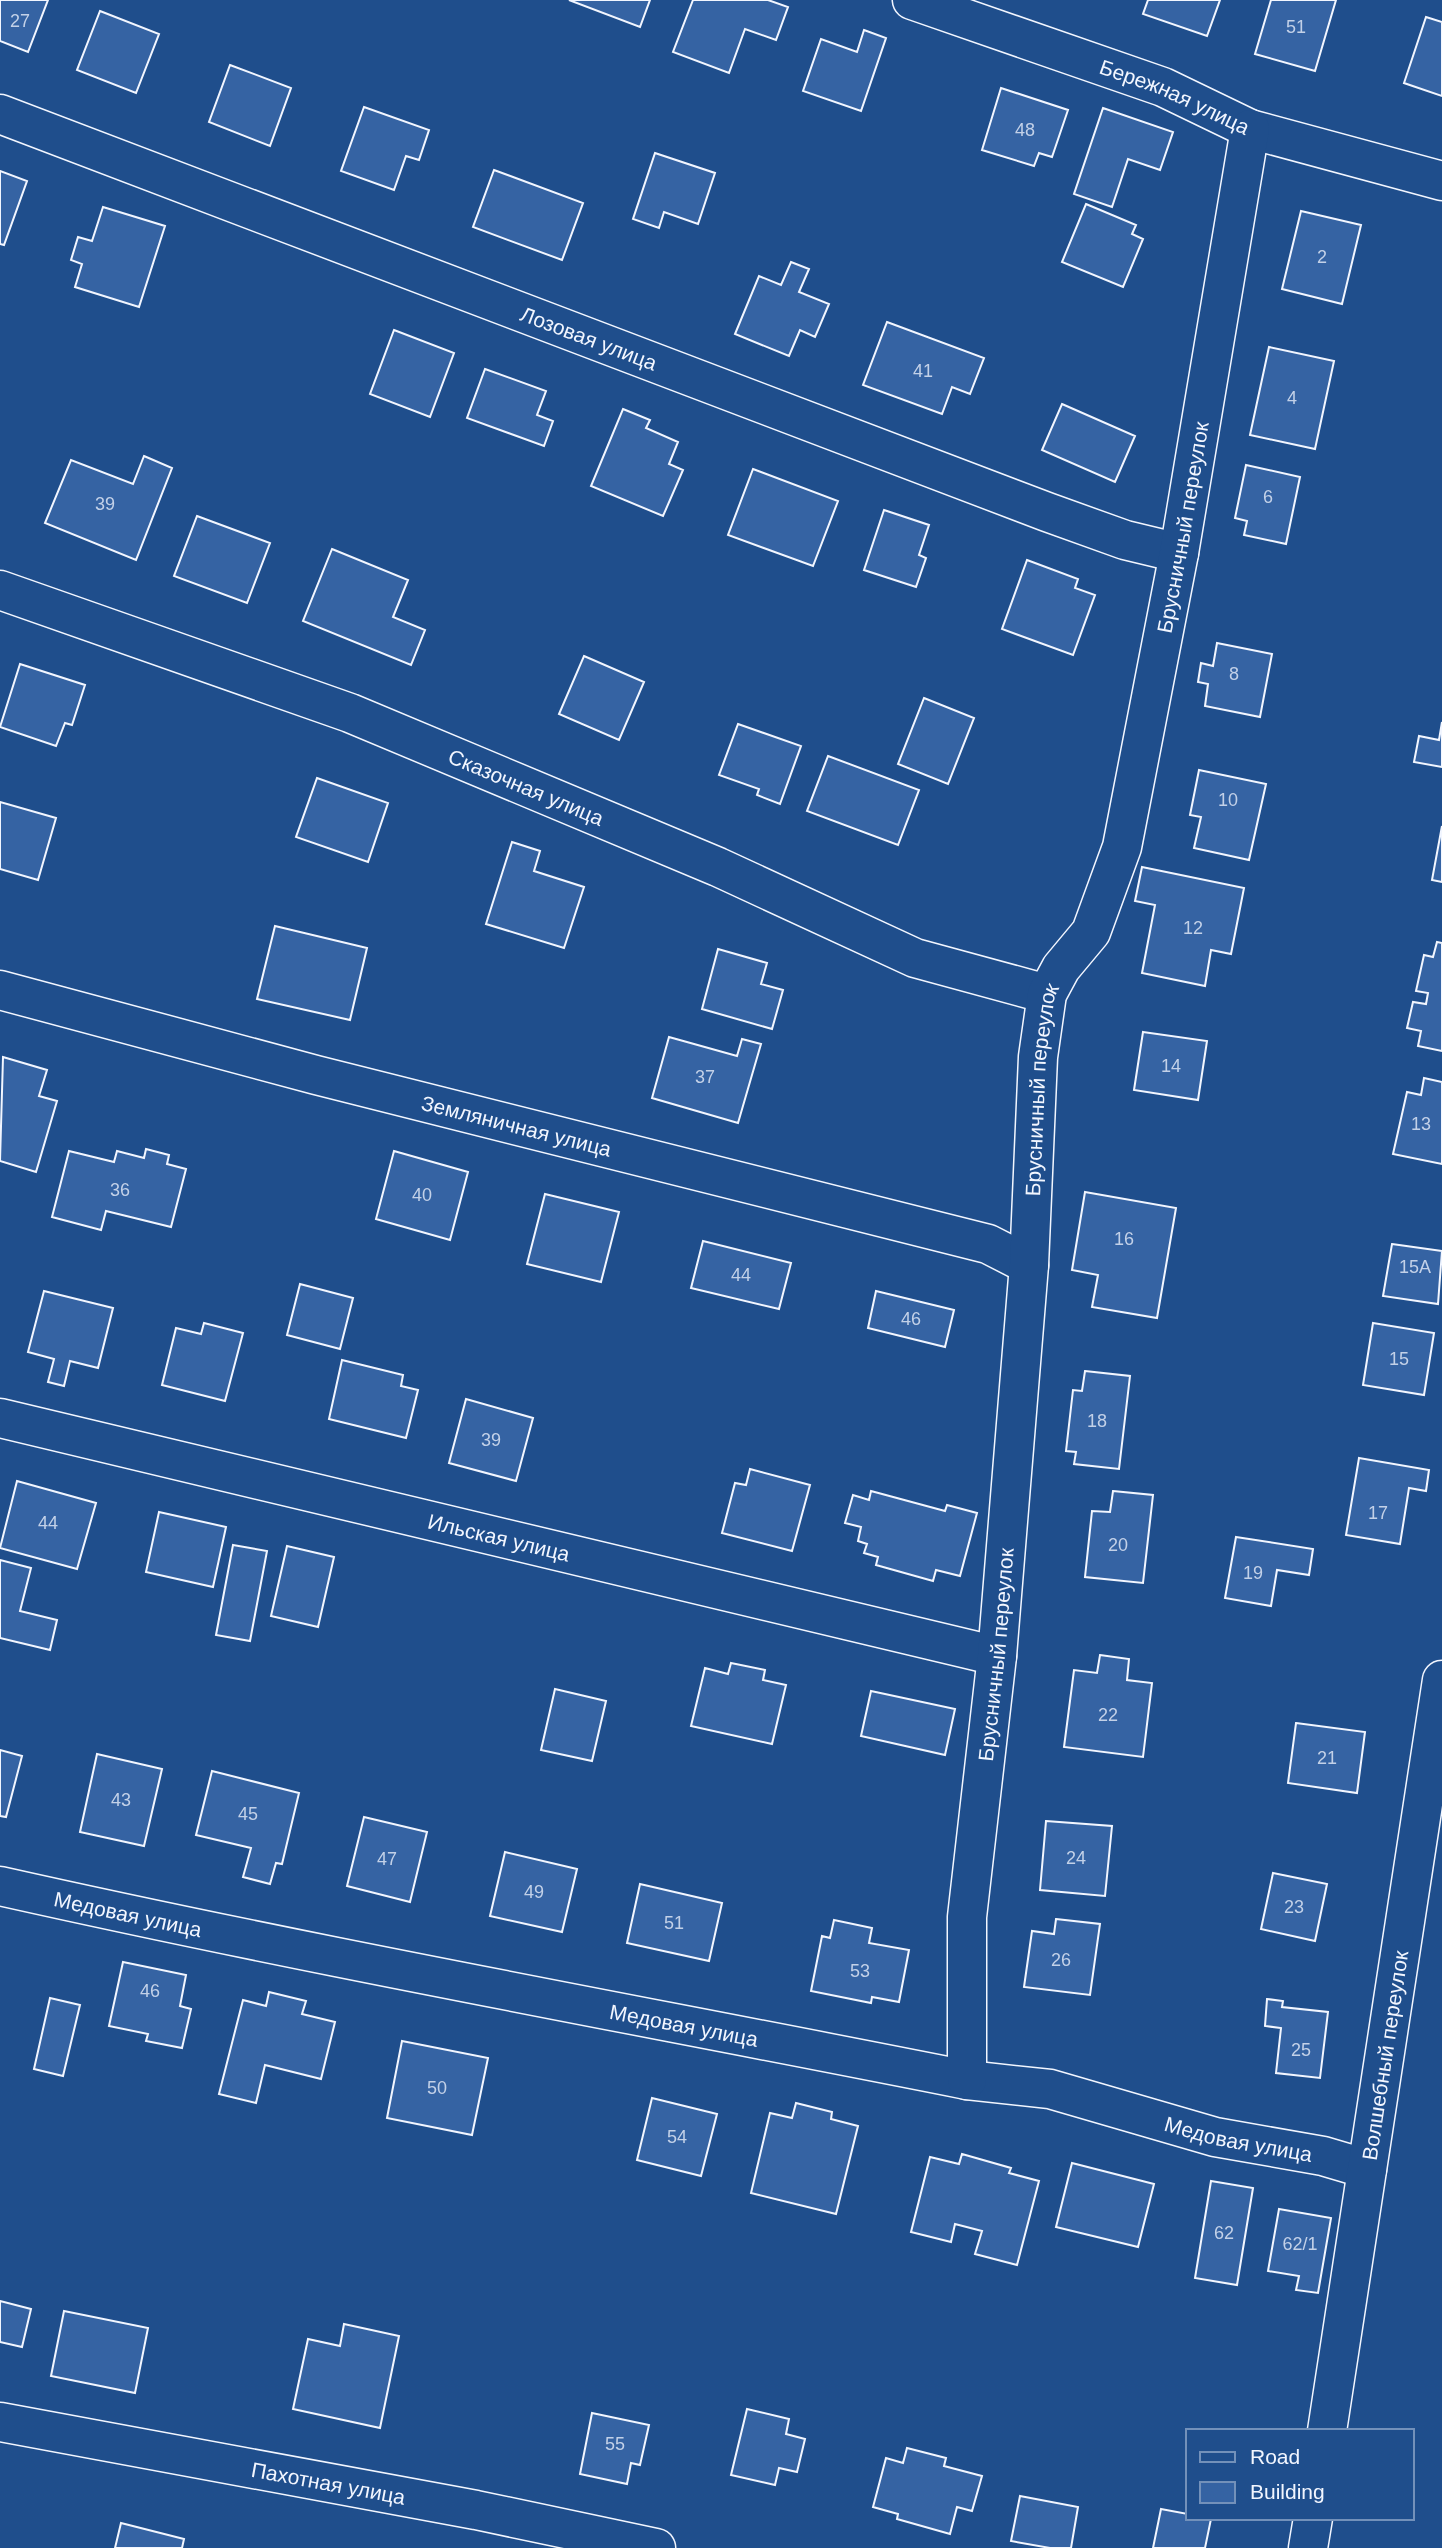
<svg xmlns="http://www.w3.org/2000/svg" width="1442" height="2548" font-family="Helvetica,sans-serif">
<rect width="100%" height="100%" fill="#1f4e8c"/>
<path fill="#3563a3" stroke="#f2f6ff" stroke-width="2" d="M 0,0 L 48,0 L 28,52 L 0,41 Z
M 569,0 L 650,0 L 640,27 Z
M 693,0 L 768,0 L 788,7 L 776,40 L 745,29 L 729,73 L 673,52 Z
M 1148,0 L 1220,0 L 1207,36 L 1143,14 Z
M 1271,0 L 1336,0 L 1315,71 L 1255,54 Z
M 100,11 L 159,34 L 136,93 L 77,70 Z
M 1426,17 L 1442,22 L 1442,96 L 1404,83 Z
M 864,30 L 886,38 L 861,111 L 803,91 L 821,39 L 857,52 Z
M 230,65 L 291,88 L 270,146 L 209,122 Z
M 1001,88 L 1068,110 L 1052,157 L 1039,153 L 1034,166 L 982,150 Z
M 364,107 L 429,130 L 419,160 L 406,156 L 394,190 L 341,171 Z
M 1103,108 L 1173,132 L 1160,170 L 1128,159 L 1112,207 L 1074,194 Z
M 655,153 L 715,173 L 698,224 L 664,212 L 659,228 L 633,219 Z
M 494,170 L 583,203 L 562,260 L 473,227 Z
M 0,171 L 27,181 L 4,245 L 0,244 Z
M 1086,204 L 1136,225 L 1132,234 L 1143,239 L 1123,287 L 1062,262 Z
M 103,207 L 165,226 L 139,307 L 75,287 L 82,264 L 71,260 L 78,237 L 92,241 Z
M 1301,211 L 1361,225 L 1342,304 L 1282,289 Z
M 791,262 L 809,269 L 799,292 L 829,304 L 815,337 L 800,330 L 789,356 L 735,334 L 759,276 L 781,285 Z
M 887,322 L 984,358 L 970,394 L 952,387 L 942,414 L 863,385 Z
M 394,330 L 454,353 L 430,417 L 370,394 Z
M 1269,347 L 1334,361 L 1315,449 L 1250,435 Z
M 485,369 L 546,391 L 537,415 L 553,421 L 544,446 L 467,418 Z
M 1062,404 L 1135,436 L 1115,482 L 1042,450 Z
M 623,409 L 650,420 L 646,428 L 678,442 L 669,464 L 683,470 L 663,516 L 591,486 Z
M 144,456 L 172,468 L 136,560 L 45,523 L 71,460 L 133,484 Z
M 1246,465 L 1300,477 L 1286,544 L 1244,535 L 1247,521 L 1235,518 Z
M 753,469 L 838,501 L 813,566 L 728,535 Z
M 884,510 L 929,525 L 919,555 L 926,558 L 916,587 L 864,570 Z
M 197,516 L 270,543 L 247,603 L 174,576 Z
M 332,549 L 408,580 L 393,617 L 425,630 L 411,665 L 303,621 Z
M 1027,560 L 1078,579 L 1075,588 L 1095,595 L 1073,655 L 1002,629 Z
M 1217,643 L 1272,654 L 1260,717 L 1205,706 L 1208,684 L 1198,682 L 1201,663 L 1213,666 Z
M 584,656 L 644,682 L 619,740 L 559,714 Z
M 20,664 L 85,685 L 72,725 L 65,723 L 56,746 L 0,727 Z
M 924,698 L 974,718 L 948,784 L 898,764 Z
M 1442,722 L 1442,767 L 1414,762 L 1419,736 L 1439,740 Z
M 738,724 L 801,746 L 780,804 L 757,795 L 759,789 L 719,775 Z
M 828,756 L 919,790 L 898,845 L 807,811 Z
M 1199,770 L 1266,784 L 1249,860 L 1194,848 L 1201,817 L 1190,815 Z
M 317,778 L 388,803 L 368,862 L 296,837 Z
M 0,802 L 56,818 L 38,880 L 0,869 Z
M 1442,826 L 1442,882 L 1432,880 Z
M 512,842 L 540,851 L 534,871 L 584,887 L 564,948 L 486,924 Z
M 1142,867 L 1244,888 L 1231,954 L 1211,950 L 1205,986 L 1142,973 L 1155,905 L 1135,901 Z
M 275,926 L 367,948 L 350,1020 L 257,999 Z
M 1437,942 L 1442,943 L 1442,1051 L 1418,1046 L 1421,1031 L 1407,1028 L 1413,1002 L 1426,1004 L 1428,993 L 1416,991 L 1424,955 L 1433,957 Z
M 718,949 L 767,963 L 761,984 L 783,990 L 772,1029 L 702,1009 Z
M 1143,1032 L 1207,1041 L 1198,1100 L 1134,1090 Z
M 669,1037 L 737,1056 L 742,1039 L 761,1044 L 738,1123 L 652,1098 Z
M 3,1057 L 47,1070 L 39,1096 L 57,1101 L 36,1172 L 0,1161 Z
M 1424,1078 L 1442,1082 L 1442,1164 L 1393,1154 L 1407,1092 L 1421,1095 Z
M 146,1149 L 169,1155 L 167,1164 L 186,1169 L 171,1227 L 106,1211 L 101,1230 L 52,1217 L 69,1151 L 114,1162 L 117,1151 L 144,1158 Z
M 394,1151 L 468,1172 L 450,1240 L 376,1219 Z
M 1085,1192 L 1176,1208 L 1157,1318 L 1092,1307 L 1098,1275 L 1072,1270 Z
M 545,1194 L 619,1212 L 601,1282 L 527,1264 Z
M 703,1241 L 791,1263 L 779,1309 L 691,1288 Z
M 1392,1244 L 1442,1251 L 1438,1304 L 1383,1296 Z
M 300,1284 L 353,1298 L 340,1349 L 287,1335 Z
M 44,1291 L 113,1308 L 98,1368 L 70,1361 L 64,1386 L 48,1382 L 54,1359 L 28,1352 Z
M 876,1291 L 954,1310 L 945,1347 L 868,1328 Z
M 204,1323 L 243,1333 L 225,1401 L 162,1385 L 176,1328 L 201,1334 Z
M 1373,1323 L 1434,1333 L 1424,1395 L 1363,1385 Z
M 342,1360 L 403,1375 L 401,1386 L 418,1390 L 406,1438 L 329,1419 Z
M 1085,1371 L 1130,1376 L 1119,1469 L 1074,1464 L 1076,1452 L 1066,1451 L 1073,1390 L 1082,1391 Z
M 466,1399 L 533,1418 L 516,1481 L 449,1463 Z
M 1359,1458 L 1429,1470 L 1426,1491 L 1409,1488 L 1400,1544 L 1346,1535 Z
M 750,1469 L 810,1485 L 792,1551 L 722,1533 L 735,1483 L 746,1485 Z
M 17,1481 L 96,1503 L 77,1569 L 0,1548 Z
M 871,1491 L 945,1511 L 947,1505 L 977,1513 L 960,1576 L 936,1570 L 933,1581 L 876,1565 L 878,1557 L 864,1553 L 867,1544 L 858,1541 L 861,1527 L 845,1523 L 853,1495 L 869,1500 Z
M 1113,1491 L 1153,1495 L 1143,1583 L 1085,1577 L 1092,1511 L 1110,1512 Z
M 159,1512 L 226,1527 L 213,1587 L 146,1572 Z
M 1236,1537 L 1313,1549 L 1309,1575 L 1277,1570 L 1271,1606 L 1225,1598 Z
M 233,1545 L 267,1551 L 250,1641 L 216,1635 Z
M 287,1546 L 334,1557 L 318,1627 L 271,1616 Z
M 0,1560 L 31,1568 L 20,1611 L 57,1620 L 50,1650 L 0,1638 Z
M 1100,1655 L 1129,1659 L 1127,1680 L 1152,1683 L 1143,1757 L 1064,1747 L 1074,1670 L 1097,1673 Z
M 731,1663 L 765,1670 L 763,1680 L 786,1685 L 772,1744 L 691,1726 L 705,1668 L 728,1674 Z
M 555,1689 L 606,1701 L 592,1761 L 541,1750 Z
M 871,1691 L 955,1709 L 945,1755 L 861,1736 Z
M 1296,1723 L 1365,1732 L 1357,1793 L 1288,1783 Z
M 0,1750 L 22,1756 L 6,1817 L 0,1816 Z
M 97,1754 L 162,1769 L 144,1846 L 80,1832 Z
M 212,1771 L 299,1793 L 282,1864 L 276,1863 L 270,1884 L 243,1877 L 251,1848 L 196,1835 Z
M 364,1817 L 427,1832 L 410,1902 L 347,1886 Z
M 1046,1821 L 1112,1826 L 1105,1896 L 1040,1890 Z
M 505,1852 L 577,1869 L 562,1932 L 490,1916 Z
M 1273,1873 L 1327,1884 L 1315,1941 L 1261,1929 Z
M 640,1884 L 722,1903 L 709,1961 L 627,1943 Z
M 1056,1919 L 1100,1924 L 1090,1995 L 1024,1987 L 1032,1931 L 1054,1934 Z
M 834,1920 L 872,1928 L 869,1943 L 909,1950 L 899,2002 L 872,1997 L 871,2003 L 811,1991 L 822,1936 L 830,1938 Z
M 123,1962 L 186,1975 L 180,2006 L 191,2009 L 182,2048 L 146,2041 L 148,2034 L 109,2026 Z
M 269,1992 L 306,2001 L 302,2014 L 335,2022 L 321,2079 L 265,2065 L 256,2103 L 219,2094 L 243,2000 L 266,2006 Z
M 50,1998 L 80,2005 L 63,2076 L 34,2069 Z
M 1267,1999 L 1283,2001 L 1282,2007 L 1328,2012 L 1320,2078 L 1276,2073 L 1281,2028 L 1265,2026 Z
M 402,2041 L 488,2058 L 472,2135 L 387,2118 Z
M 652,2098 L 717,2114 L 701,2176 L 637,2160 Z
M 796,2103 L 832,2112 L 831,2119 L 858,2126 L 836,2214 L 751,2193 L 770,2113 L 792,2118 Z
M 962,2154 L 1011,2168 L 1009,2173 L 1039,2181 L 1017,2265 L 975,2254 L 982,2231 L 955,2224 L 951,2242 L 911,2232 L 930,2157 L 959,2164 Z
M 1072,2163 L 1154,2184 L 1138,2247 L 1056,2227 Z
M 1211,2181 L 1253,2188 L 1237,2285 L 1195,2278 Z
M 1279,2209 L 1331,2218 L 1318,2293 L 1296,2290 L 1299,2276 L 1268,2271 Z
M 0,2301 L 31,2309 L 22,2347 L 0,2342 Z
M 64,2311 L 148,2328 L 135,2393 L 51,2376 Z
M 344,2324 L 399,2336 L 380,2428 L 293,2409 L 308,2339 L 340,2346 Z
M 747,2409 L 789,2419 L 786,2434 L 805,2439 L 797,2472 L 779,2468 L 775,2485 L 731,2475 Z
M 592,2413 L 649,2425 L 640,2465 L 631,2463 L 627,2484 L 580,2474 Z
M 907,2448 L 946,2458 L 944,2466 L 982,2476 L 972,2511 L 957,2507 L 950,2534 L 897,2519 L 898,2514 L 873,2507 L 886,2458 L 903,2463 Z
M 1020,2496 L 1078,2507 L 1071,2548 L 1050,2548 L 1011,2541 Z
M 1161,2509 L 1188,2514 L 1188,2518 L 1211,2519 L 1205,2548 L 1153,2548 Z
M 121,2523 L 184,2539 L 182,2548 L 115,2548 Z"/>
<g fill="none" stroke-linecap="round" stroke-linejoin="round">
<g stroke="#f2f6ff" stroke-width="41">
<g id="minor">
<path id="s1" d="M 912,0 L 1163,87 L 1250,129 L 1442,181"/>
<path id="s2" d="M 0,114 L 1047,512 L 1125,540 L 1179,553"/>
<path id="s3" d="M 0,590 L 350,713 L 718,867 L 915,958 L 1047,994"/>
<path id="s4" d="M 0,990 L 316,1075 L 988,1244 L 1029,1265"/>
<path id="s5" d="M 0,1418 L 997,1656"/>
<path id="s6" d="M 0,1886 C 321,1958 645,2016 967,2080 L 1050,2089 L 1215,2137 L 1323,2156 L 1367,2169"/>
<path id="s7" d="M 967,2080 L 967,1917 L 997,1656 L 1029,1265 L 1038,1057 L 1047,994 L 1061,968 L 1091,932 L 1122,847 L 1179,553 L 1250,129"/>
<path id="s8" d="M 0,2422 L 476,2510 L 656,2548"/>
<path id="s9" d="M 1327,2431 L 1442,1680"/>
<path d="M 1308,2548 L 1313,2518"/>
</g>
</g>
<use href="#minor" stroke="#1f4e8c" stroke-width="38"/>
</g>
<g text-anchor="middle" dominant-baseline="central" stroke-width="5" stroke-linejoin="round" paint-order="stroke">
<g font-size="18" fill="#c3d1e8">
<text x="20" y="21">27</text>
<text x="1296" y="27">51</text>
<text x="1025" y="130">48</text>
<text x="1322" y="257">2</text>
<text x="923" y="371">41</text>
<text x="1292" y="398">4</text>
<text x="1268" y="497">6</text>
<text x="105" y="504">39</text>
<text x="1234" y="674">8</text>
<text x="1228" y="800">10</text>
<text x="1193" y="928">12</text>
<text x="1171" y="1066">14</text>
<text x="705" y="1077">37</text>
<text x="1421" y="1124">13</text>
<text x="120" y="1190">36</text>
<text x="422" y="1195">40</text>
<text x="1124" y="1239">16</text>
<text x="1415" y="1267">15А</text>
<text x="741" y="1275">44</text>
<text x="911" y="1319">46</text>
<text x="1399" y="1359">15</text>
<text x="1097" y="1421">18</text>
<text x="491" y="1440">39</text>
<text x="1378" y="1513">17</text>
<text x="48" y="1523">44</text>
<text x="1118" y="1545">20</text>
<text x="1253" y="1573">19</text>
<text x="1108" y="1715">22</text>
<text x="1327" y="1758">21</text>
<text x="121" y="1800">43</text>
<text x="248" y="1814">45</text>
<text x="1076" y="1858">24</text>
<text x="387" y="1859">47</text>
<text x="534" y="1892">49</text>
<text x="1294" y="1907">23</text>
<text x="674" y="1923">51</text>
<text x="1061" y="1960">26</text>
<text x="860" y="1971">53</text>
<text x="150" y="1991">46</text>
<text x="1301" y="2050">25</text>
<text x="437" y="2088">50</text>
<text x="677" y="2137">54</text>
<text x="1224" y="2233">62</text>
<text x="1300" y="2244">62/1</text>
<text x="615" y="2444">55</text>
</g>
<g font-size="21" fill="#f2f6ff" stroke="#1f4e8c">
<text stroke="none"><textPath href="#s1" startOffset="280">Бережная улица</textPath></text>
<text stroke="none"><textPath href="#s2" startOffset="630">Лозовая улица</textPath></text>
<text stroke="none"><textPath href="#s7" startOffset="1582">Брусничный переулок</textPath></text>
<text stroke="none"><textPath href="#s3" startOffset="562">Сказочная улица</textPath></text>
<text stroke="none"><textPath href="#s7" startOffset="994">Брусничный переулок</textPath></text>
<text stroke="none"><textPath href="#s4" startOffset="534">Земляничная улица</textPath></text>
<text stroke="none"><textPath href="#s5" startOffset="513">Ильская улица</textPath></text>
<text stroke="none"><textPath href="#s7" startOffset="427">Брусничный переулок</textPath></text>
<text stroke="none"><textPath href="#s6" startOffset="131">Медовая улица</textPath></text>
<text stroke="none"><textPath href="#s6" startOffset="698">Медовая улица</textPath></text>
<text stroke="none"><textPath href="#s9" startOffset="380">Волшебный переулок</textPath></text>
<text stroke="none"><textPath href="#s6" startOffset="1265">Медовая улица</textPath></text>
<text stroke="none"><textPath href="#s8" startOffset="334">Пахотная улица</textPath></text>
</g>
</g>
<rect x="1186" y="2429" width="228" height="91" fill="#1f4e8c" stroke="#7391ba" stroke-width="2"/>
<rect x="1200" y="2452" width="35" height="10" fill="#1f4e8c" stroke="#7391ba" stroke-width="2"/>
<text x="1250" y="2464" font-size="21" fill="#f2f6ff">Road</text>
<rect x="1200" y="2482" width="35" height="21" fill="#3563a3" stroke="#7391ba" stroke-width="2"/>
<text x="1250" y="2499" font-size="21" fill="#f2f6ff">Building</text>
</svg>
